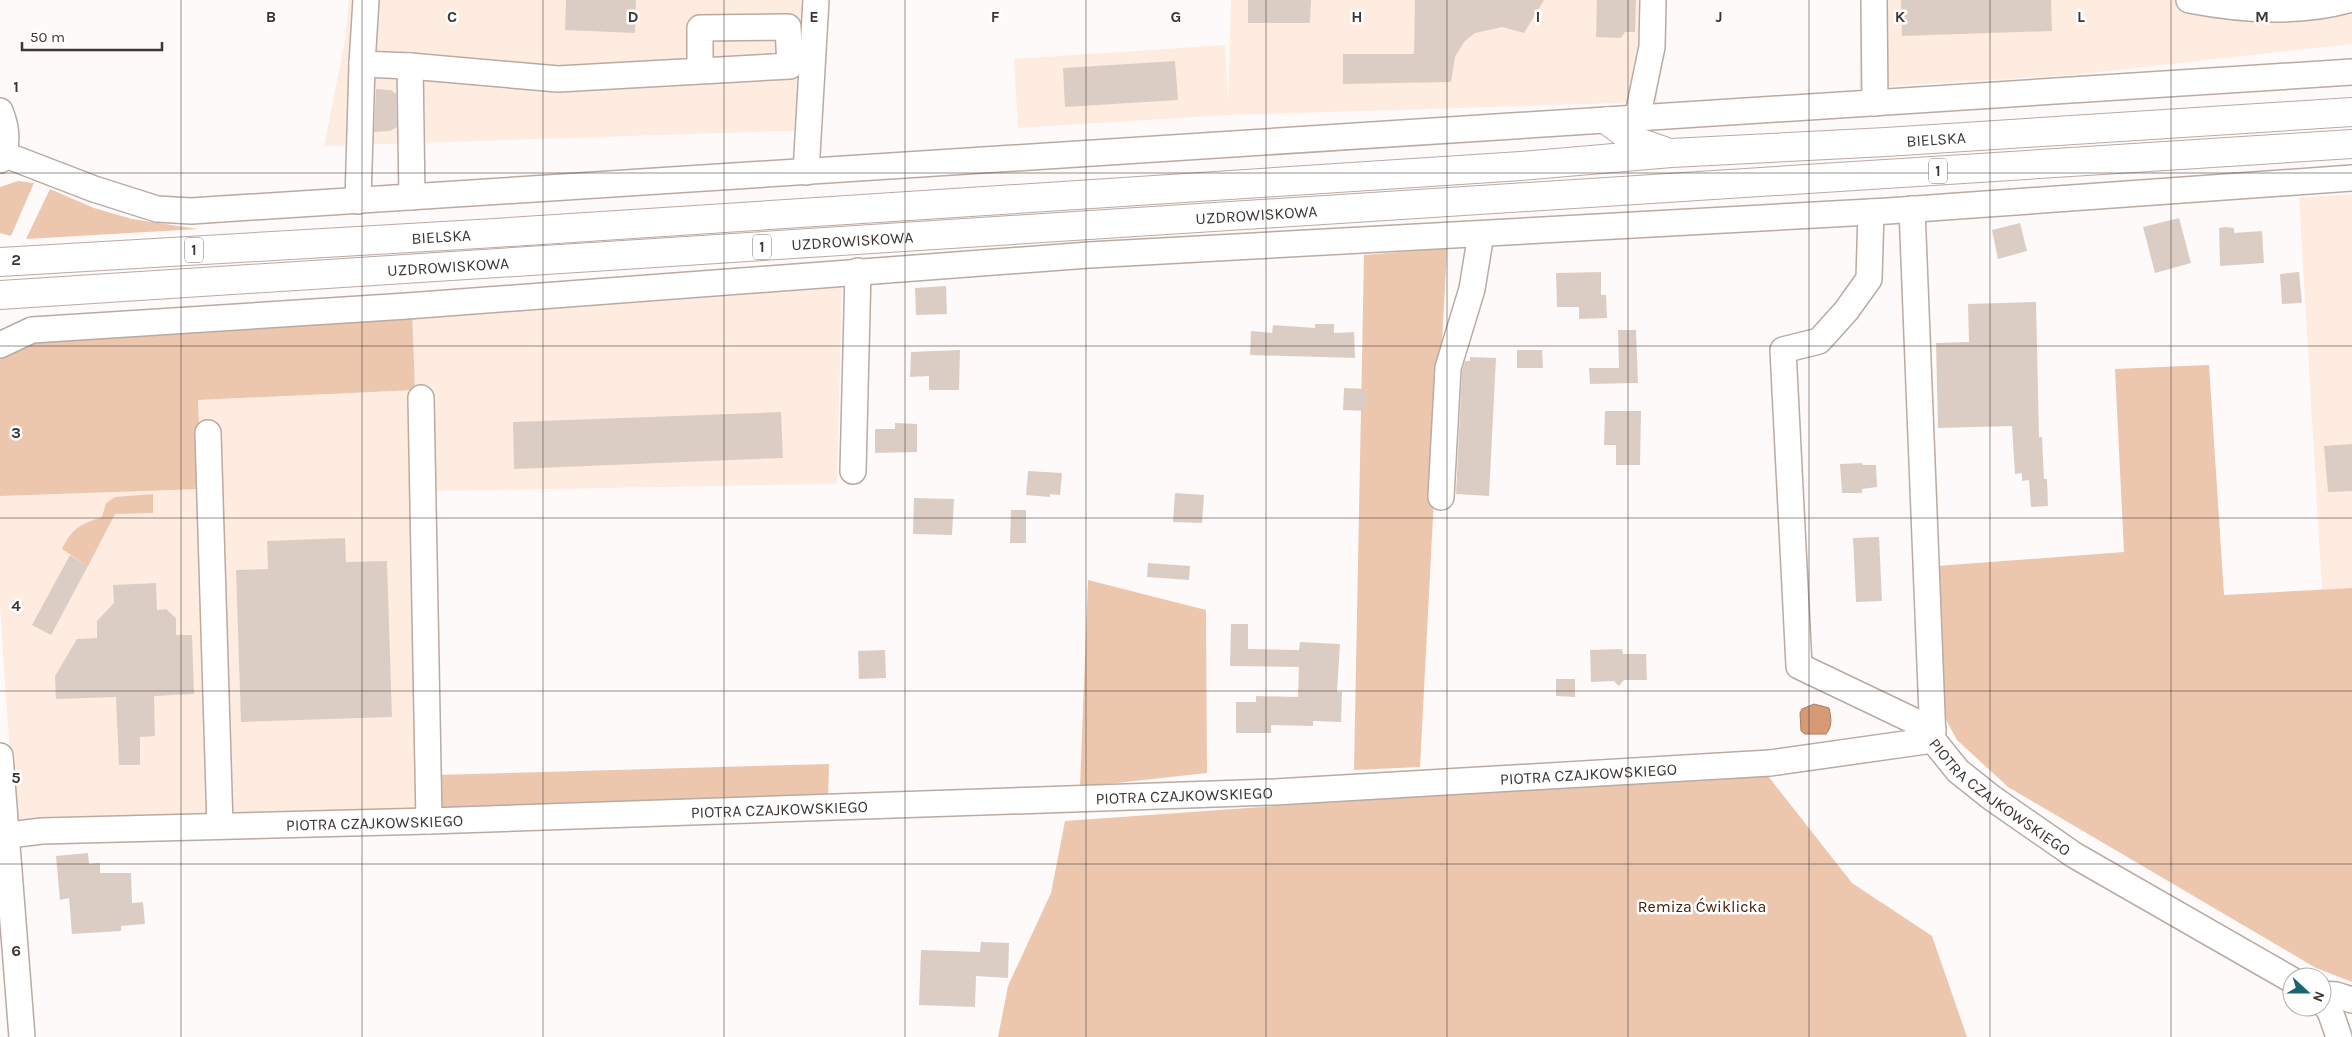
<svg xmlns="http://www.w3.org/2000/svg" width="2352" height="1037" font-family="Karla,sans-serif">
<rect width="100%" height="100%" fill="#fefaf9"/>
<path fill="#ffece1" d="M 349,0 L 825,0 L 818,130 L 324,146 L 345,40 Z
M 1231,0 L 1660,0 L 1657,102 L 1228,115 L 1018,128 L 1014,59 L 1225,45 L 1228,104 Z
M 1861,0 L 2352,0 L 2352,44 L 2072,75 L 1859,88 Z
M 2352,194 L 2352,588 L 2322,590 L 2299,198 Z
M 842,287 L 837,484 L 435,491 L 432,422 L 423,814 L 15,829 L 0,608 L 0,496 L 201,489 L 197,400 L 415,390 L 412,311 Z"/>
<path fill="#edc6ae" d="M 18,181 L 34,183 L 11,236 L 0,233 L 0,187 Z
M 50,189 L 94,208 L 132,219 L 198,229 L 26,239 Z
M 1447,248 L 1420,767 L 1354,770 L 1364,255 Z
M 412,311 L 415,390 L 198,400 L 201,489 L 0,496 L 0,358 L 37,340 Z
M 2209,365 L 2224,595 L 2352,588 L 2352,982 L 2316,968 L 2008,787 L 1957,740 L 1946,720 L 1937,566 L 2124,552 L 2115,369 Z
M 153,494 L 153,513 L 115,514 L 88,566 L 62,549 C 73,527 80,525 102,517 L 106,503 L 115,497 Z
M 1088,580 L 1206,610 L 1207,773 L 1080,787 Z
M 829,764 L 828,802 L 436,813 L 435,775 Z
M 1764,771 L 1852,883 L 1932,936 L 1967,1037 L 998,1037 L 1008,986 L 1051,893 L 1065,821 Z"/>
<path fill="#d69b76" stroke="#a87d62" d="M 1814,704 L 1829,708 C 1831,717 1833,726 1826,734 L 1805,734 L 1801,731 L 1800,713 L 1802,709 Z"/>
<path fill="#dccdc4" d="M 566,0 L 636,0 L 635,33 L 565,30 Z
M 1248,0 L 1311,0 L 1310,23 L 1248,23 Z
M 1415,0 L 1544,0 L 1524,33 L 1502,27 L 1475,33 L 1464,42 L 1455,57 L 1451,82 L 1343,84 L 1343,54 L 1414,54 Z
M 1597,0 L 1636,0 L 1635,32 L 1625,32 L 1621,38 L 1596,37 Z
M 1901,0 L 2051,0 L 2052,31 L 1902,36 Z
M 1175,61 L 1178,100 L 1065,107 L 1063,68 Z
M 376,89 L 391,90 L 396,94 L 397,127 L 390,131 L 374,132 Z
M 2179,218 L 2191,263 L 2155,273 L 2143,227 Z
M 2020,223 L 2027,251 L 1998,259 L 1992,230 Z
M 2226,227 L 2234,228 L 2234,233 L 2262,231 L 2264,263 L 2220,266 L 2219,228 Z
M 1601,272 L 1601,295 L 1606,295 L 1607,318 L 1579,319 L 1579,307 L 1557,307 L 1556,273 Z
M 2299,272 L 2302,303 L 2282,304 L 2280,274 Z
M 946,286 L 947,314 L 916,315 L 915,288 Z
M 2036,302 L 2039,437 L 2042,437 L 2044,479 L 2047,479 L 2048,506 L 2031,507 L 2029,480 L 2022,481 L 2022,473 L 2015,474 L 2012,426 L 1938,428 L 1936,343 L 1969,342 L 1968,304 Z
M 1315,324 L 1334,324 L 1334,333 L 1354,332 L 1355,358 L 1250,355 L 1251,331 L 1272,333 L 1273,325 L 1315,328 Z
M 1618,330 L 1636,330 L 1638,383 L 1590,384 L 1589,368 L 1619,368 Z
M 960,350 L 959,390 L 929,390 L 929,376 L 910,377 L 911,352 Z
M 1517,350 L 1542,350 L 1543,368 L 1517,368 Z
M 1470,357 L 1496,358 L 1489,496 L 1456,494 L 1462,371 L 1465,361 L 1470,361 Z
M 1344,388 L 1367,389 L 1366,411 L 1343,410 Z
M 1605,411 L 1641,411 L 1640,465 L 1616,465 L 1616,445 L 1604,445 Z
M 781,412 L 783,458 L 514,469 L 513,422 Z
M 895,423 L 917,424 L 917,452 L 875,453 L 875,429 L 895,429 Z
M 2352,444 L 2352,491 L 2328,492 L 2324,446 Z
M 1862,463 L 1863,465 L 1876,465 L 1877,487 L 1862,489 L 1862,493 L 1842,493 L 1840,464 Z
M 1028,471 L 1062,473 L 1060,495 L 1050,494 L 1050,497 L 1026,495 Z
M 1175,493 L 1204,495 L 1202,523 L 1173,522 Z
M 914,498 L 954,499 L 952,535 L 913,534 Z
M 1011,510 L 1026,510 L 1026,543 L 1010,543 Z
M 1879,537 L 1882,601 L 1856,602 L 1853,538 Z
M 345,538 L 346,562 L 387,561 L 392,717 L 241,722 L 236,570 L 268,569 L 267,541 Z
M 70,555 L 88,566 L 51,635 L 32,625 Z
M 1148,563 L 1190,566 L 1189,580 L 1147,577 Z
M 156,583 L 157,610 L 166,609 L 176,618 L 176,635 L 192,635 L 194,694 L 154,696 L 155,736 L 140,737 L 140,765 L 119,765 L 116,697 L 56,699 L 55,676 L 77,639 L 97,638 L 97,621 L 114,603 L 113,585 Z
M 1231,624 L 1248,624 L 1248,649 L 1299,650 L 1300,642 L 1340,644 L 1337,692 L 1342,692 L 1341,722 L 1313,721 L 1313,726 L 1271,725 L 1271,733 L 1236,733 L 1236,702 L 1256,702 L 1256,696 L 1298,697 L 1299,667 L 1230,666 Z
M 1622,649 L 1623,654 L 1646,654 L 1647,680 L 1624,680 L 1619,686 L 1614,681 L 1591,682 L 1590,650 Z
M 885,650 L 886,678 L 859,679 L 858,651 Z
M 1556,679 L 1575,679 L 1575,697 L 1556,696 Z
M 88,853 L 89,864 L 100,863 L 100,873 L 131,873 L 132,903 L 143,902 L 145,924 L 121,926 L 121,931 L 72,934 L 69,898 L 60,900 L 56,856 Z
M 981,942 L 1009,943 L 1008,978 L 976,976 L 975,1007 L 919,1005 L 921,950 L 980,952 Z"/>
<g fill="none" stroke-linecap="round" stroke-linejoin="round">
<g stroke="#b9aaa2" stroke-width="28">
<g id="minor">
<path d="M 366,0 L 362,64 L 410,66"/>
<path d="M 1874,0 L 1875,103"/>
<path d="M 2189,0 C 2241,10 2297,14 2348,0"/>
<path d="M 0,111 C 7,128 9,144 0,160"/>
<path d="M 1637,119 L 1652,47 L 1653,0"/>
<path d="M 3,154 L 94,189 L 157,209 L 191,211 L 2352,72"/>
<path d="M 806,172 L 816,0"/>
<path d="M 412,197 L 410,66 L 558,79 L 790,66 L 788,27 L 700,28 L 700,71"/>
<path d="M 358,201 L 362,64"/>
<path d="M 1912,209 L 1933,740"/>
<path d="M 1871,212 L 1869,279 L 1846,311 L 1819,341 L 1783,350 L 1799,666 L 1933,730"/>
<path d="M 0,345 L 32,330 L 407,306 L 1089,255 L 1888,211 L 2352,178"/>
<path d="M 421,398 L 429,821"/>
<path d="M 208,433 L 220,826"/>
<path d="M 853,471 L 858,271"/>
<path d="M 1441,497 L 1448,368 L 1472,289 L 1481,234"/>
<path d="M 0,756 L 22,1037"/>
<path id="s1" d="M 0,836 L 42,831 L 429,821 L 1275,792 L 1770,763 L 1933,740 L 1958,771 L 1992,798 L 2074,855 L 2292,980"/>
<path d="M 2322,994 L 2336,995 L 2352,1000"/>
<path d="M 2322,1001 L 2330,1011 L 2339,1037"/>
</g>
</g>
<g stroke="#b9aaa2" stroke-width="30">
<g id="major">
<path d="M 1608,121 L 1635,141 L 1664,151"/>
<path id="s2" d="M 0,262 L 495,233 L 1521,166 L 1671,153 L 1886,142 L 2352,112"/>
<path id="s3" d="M 0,295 L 2352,144"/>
</g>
</g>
<use href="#minor" stroke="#fff" stroke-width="25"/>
<use href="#major" stroke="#fff" stroke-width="28"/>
</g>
<path fill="none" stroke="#3d3733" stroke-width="1" stroke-opacity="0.55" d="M 181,0 L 181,1037M 362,0 L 362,1037M 543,0 L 543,1037M 724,0 L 724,1037M 905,0 L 905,1037M 1086,0 L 1086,1037M 1266,0 L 1266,1037M 1447,0 L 1447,1037M 1628,0 L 1628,1037M 1809,0 L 1809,1037M 1990,0 L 1990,1037M 2171,0 L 2171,1037M 0,173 L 2352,173M 0,346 L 2352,346M 0,518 L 2352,518M 0,691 L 2352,691M 0,864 L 2352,864"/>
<g text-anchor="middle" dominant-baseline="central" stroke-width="5" stroke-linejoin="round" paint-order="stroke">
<g fill="#fff" stroke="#777370" stroke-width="1">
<rect x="1929" y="158.5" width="18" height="25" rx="4"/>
<rect x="753" y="234.5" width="18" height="25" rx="4"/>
<rect x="185" y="237.5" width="18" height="25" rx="4"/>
</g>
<g font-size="15" font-weight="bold" fill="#3d3733">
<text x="1938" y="171">1</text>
<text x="762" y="247">1</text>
<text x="194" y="250">1</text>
</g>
<g font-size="16" fill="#3d3733" stroke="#fff">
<text stroke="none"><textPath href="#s2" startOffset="1940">BIELSKA</textPath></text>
<text stroke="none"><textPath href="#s3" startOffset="1259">UZDROWISKOWA</textPath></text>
<text stroke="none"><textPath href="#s2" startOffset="442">BIELSKA</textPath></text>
<text stroke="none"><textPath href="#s3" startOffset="854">UZDROWISKOWA</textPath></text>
<text stroke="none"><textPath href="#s3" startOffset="449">UZDROWISKOWA</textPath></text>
<text stroke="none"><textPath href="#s1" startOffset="1590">PIOTRA CZAJKOWSKIEGO</textPath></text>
<text stroke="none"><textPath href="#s1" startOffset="1185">PIOTRA CZAJKOWSKIEGO</textPath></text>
<text stroke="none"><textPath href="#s1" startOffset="2025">PIOTRA CZAJKOWSKIEGO</textPath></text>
<text stroke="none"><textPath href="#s1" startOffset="780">PIOTRA CZAJKOWSKIEGO</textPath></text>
<text stroke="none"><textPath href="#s1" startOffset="375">PIOTRA CZAJKOWSKIEGO</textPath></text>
</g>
<g font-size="16" fill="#462003" stroke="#fff">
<text x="1702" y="906">Remiza Ćwiklicka</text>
</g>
</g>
<g font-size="16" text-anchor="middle" font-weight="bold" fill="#3d3733" stroke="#fff" stroke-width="5" stroke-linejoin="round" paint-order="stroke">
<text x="271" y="22">B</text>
<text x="452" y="22">C</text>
<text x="633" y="22">D</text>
<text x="814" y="22">E</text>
<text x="995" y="22">F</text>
<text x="1176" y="22">G</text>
<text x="1357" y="22">H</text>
<text x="1538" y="22">I</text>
<text x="1719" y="22">J</text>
<text x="1900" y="22">K</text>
<text x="2081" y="22">L</text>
<text x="2262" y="22">M</text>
<text x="16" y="92">1</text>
<text x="16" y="265">2</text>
<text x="16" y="438">3</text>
<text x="16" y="611">4</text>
<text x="16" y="783">5</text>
<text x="16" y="956">6</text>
</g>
<g transform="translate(2307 992) rotate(111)"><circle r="24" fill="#ffffff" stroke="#b1afad"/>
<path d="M0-4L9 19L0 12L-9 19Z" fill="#19666d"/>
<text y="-8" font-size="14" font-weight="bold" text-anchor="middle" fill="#3d3733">N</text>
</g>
<path d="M22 42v8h140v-8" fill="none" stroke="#3d3733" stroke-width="2.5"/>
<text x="30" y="42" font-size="15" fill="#3d3733" stroke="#ffffff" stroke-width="4" paint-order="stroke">50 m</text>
</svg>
